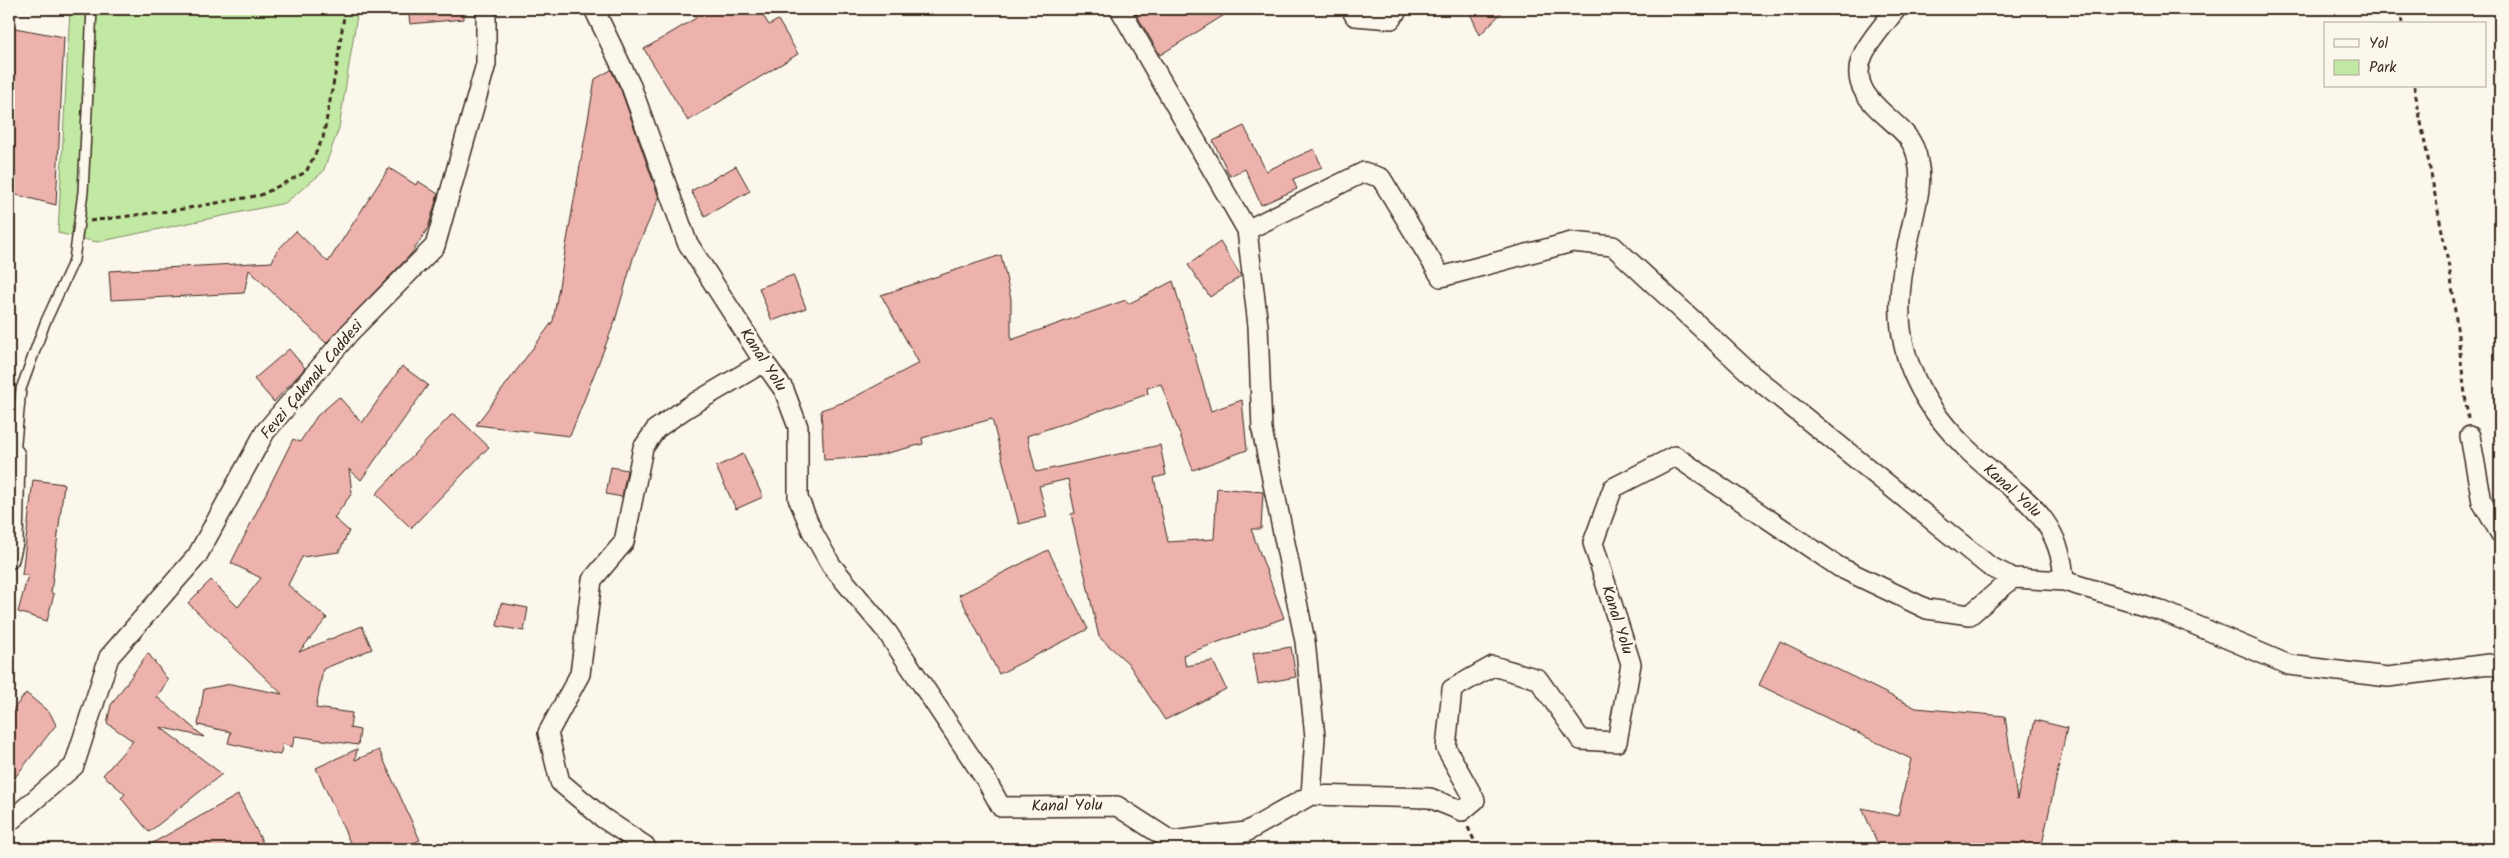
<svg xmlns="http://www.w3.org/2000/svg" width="2509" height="858" font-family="Kalam,sans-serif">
<rect width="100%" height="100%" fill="#fbf7ec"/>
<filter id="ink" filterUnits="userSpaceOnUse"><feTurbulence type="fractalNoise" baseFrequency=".02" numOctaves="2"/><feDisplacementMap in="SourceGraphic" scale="10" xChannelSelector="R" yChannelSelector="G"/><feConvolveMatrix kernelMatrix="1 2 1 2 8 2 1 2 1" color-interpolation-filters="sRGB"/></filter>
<g filter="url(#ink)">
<path fill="#c2e9a3" stroke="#7e8a60" d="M 70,9 L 358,9 L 339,128 L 323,172 L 285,203 L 97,242 L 58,233 Z"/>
<path fill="#edb2ac" stroke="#3b2a1e" d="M 408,9 L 464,9 L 464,19 L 410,24 Z
M 690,9 L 759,9 L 769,25 L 778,20 L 798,54 L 688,121 L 644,49 L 696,18 Z
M 1133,9 L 1234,9 L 1160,55 Z
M 1468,9 L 1505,9 L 1480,35 Z
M 9,27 L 64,37 L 56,205 L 9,193 Z
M 611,70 L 621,90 L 659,198 L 634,255 L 615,321 L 570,436 L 476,425 L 553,321 L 595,79 Z
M 1244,126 L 1266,171 L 1314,149 L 1322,167 L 1293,179 L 1297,189 L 1261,205 L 1245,169 L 1230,176 L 1213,141 Z
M 736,166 L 750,191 L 705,216 L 691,191 Z
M 389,168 L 416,185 L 418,181 L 438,194 L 428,228 L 412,253 L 326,343 L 249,270 L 244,293 L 111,300 L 109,271 L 272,262 L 276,252 L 296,231 L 328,262 Z
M 1220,242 L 1241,276 L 1210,297 L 1188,265 Z
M 1001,255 L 1011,299 L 1011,340 L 1126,300 L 1128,304 L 1173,281 L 1211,411 L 1242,400 L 1247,450 L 1193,470 L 1161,384 L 1147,388 L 1148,394 L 1027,436 L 1036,472 L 1160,445 L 1166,475 L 1154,478 L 1168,542 L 1214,539 L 1217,488 L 1263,492 L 1261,529 L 1251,529 L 1284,618 L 1183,655 L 1186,666 L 1213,661 L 1226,689 L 1165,720 L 1128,663 L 1099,637 L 1071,514 L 1075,513 L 1068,479 L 1039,486 L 1047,517 L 1019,524 L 992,419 L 922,438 L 923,444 L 872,457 L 824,460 L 821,410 L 847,401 L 919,363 L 881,295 Z
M 793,275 L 806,308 L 772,321 L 759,288 Z
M 289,349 L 305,368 L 274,402 L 254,379 Z
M 402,366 L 428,385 L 361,480 L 349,469 L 352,493 L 334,518 L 349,531 L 339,552 L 302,557 L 288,585 L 327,618 L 299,652 L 362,626 L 372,649 L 323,669 L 316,708 L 352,713 L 350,728 L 360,730 L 358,745 L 295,736 L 292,747 L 283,744 L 280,755 L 228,743 L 231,732 L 198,725 L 204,689 L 231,684 L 282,694 L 188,603 L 211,580 L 238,607 L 261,578 L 231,563 L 293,439 L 300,442 L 317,416 L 339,397 L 362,423 Z
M 453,413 L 489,447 L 411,528 L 376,494 Z
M 743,454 L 763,497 L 736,509 L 716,467 Z
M 611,467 L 627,470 L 622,497 L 606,494 Z
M 33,480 L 64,484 L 51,593 L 54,594 L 47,621 L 18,612 L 28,575 L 22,575 Z
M 1048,550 L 1088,629 L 999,674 L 959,595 Z
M 501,603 L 528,608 L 524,631 L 497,626 Z
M 1780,641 L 1916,708 L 2005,716 L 2017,799 L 2035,720 L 2067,728 L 2041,849 L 1880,849 L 1862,808 L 1898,816 L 1911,759 L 1759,685 Z
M 1291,647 L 1296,677 L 1258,684 L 1253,653 Z
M 148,653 L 168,680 L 157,697 L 204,737 L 160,727 L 222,774 L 149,832 L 121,798 L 125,794 L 103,775 L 133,741 L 107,723 L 111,705 Z
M 26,693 L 50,713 L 56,725 L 9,785 L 9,715 Z
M 357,749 L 355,760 L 379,750 L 420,840 L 400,849 L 353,849 L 316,768 Z
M 238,795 L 264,845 L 255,849 L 142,849 Z"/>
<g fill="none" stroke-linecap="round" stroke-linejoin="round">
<g stroke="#3b2a1e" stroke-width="12">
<path id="lane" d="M 15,453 L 21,389 L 45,323 L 74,260 L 83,192 L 92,9"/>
</g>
<g stroke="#3b2a1e" stroke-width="22">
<path id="street" d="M 594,9 L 631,86 L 687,242 L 764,362 L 784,390 L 798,427 L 798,498 L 812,531 L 831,565 L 887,632 L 986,780 L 1001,807 L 1117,806 L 1171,841 L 1246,832 L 1311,795 L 1430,798 L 1462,811 L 1475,800 L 1446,748 L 1452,689 L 1493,666 L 1538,679 L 1581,740 L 1617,742 L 1631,664 L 1593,543 L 1613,488 L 1675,456 L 1839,567 L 1927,609 L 1970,615 L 2013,578 L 2064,581 L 2160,610 L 2289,665 L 2388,677 L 2489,664 L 2500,668
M 1120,9 L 1247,230 L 1258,326 L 1262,430 L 1305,641 L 1315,737 L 1311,795
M 1351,9 L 1355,16 L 1391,19 L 1398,9
M 1896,9 C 1886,23 1870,39 1863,55 C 1846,93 1886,112 1906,135 C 1912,142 1917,153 1918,162 C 1923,184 1916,204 1912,225 C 1899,279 1891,328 1916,380 C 1928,406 1949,432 1970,452 C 2014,494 2061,513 2064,581
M 1247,230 L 1364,172 L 1381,178 L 1441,277 L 1572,242 L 1613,246 L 1752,375 L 1989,566 L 2013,578
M 2470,436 L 2482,502 L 2500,533
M 9,447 L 15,455 L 13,543 L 9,559
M 9,822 L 74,766 L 109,657 L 197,556 L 265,432 L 350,332 L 435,246 L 486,64 L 486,9
M 647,849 L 645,846 L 603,818 L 560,782 L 548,733 L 580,674 L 592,580 L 624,542 L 643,448 L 656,429 L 688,407 L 764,362"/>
</g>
<path stroke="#3b2a1e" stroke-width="3" stroke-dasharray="5 4" stroke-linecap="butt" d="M 2401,9 L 2402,24
M 2414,86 L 2451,278 L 2468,419
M 90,221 L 183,209 L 261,195 L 306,172 L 323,138 L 337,64 L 345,9
M 1468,827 L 1478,849"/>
<use href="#lane" stroke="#fbf7ec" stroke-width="9"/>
<use href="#street" stroke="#fbf7ec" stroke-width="19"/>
</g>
</g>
<g text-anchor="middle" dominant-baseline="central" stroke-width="5" stroke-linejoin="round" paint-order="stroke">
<g font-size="16" fill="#3b2a1e" stroke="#fbf7ec">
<text transform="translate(763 360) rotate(57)">Kanal Yolu</text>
<text transform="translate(312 380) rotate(-50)">Fevzi Çakmak Caddesi</text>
<text transform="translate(2012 491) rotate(42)">Kanal Yolu</text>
<text transform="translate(1617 620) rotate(72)">Kanal Yolu</text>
<text transform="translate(1067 806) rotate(-1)">Kanal Yolu</text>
</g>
</g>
<rect width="2509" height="858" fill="none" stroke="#fbf7ec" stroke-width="30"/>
<rect x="15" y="15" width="2479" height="828" fill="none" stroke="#3b2a1e" stroke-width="2" filter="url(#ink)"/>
<rect x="2324" y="22" width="162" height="65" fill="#fbf7ec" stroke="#aea59a"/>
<rect x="2334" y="39" width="25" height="8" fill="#fbf7ec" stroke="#aea59a"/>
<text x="2369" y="48" font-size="15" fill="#3b2a1e">Yol</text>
<rect x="2334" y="60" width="25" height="15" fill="#c2e9a3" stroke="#aea59a"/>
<text x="2369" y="72" font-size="15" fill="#3b2a1e">Park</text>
</svg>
